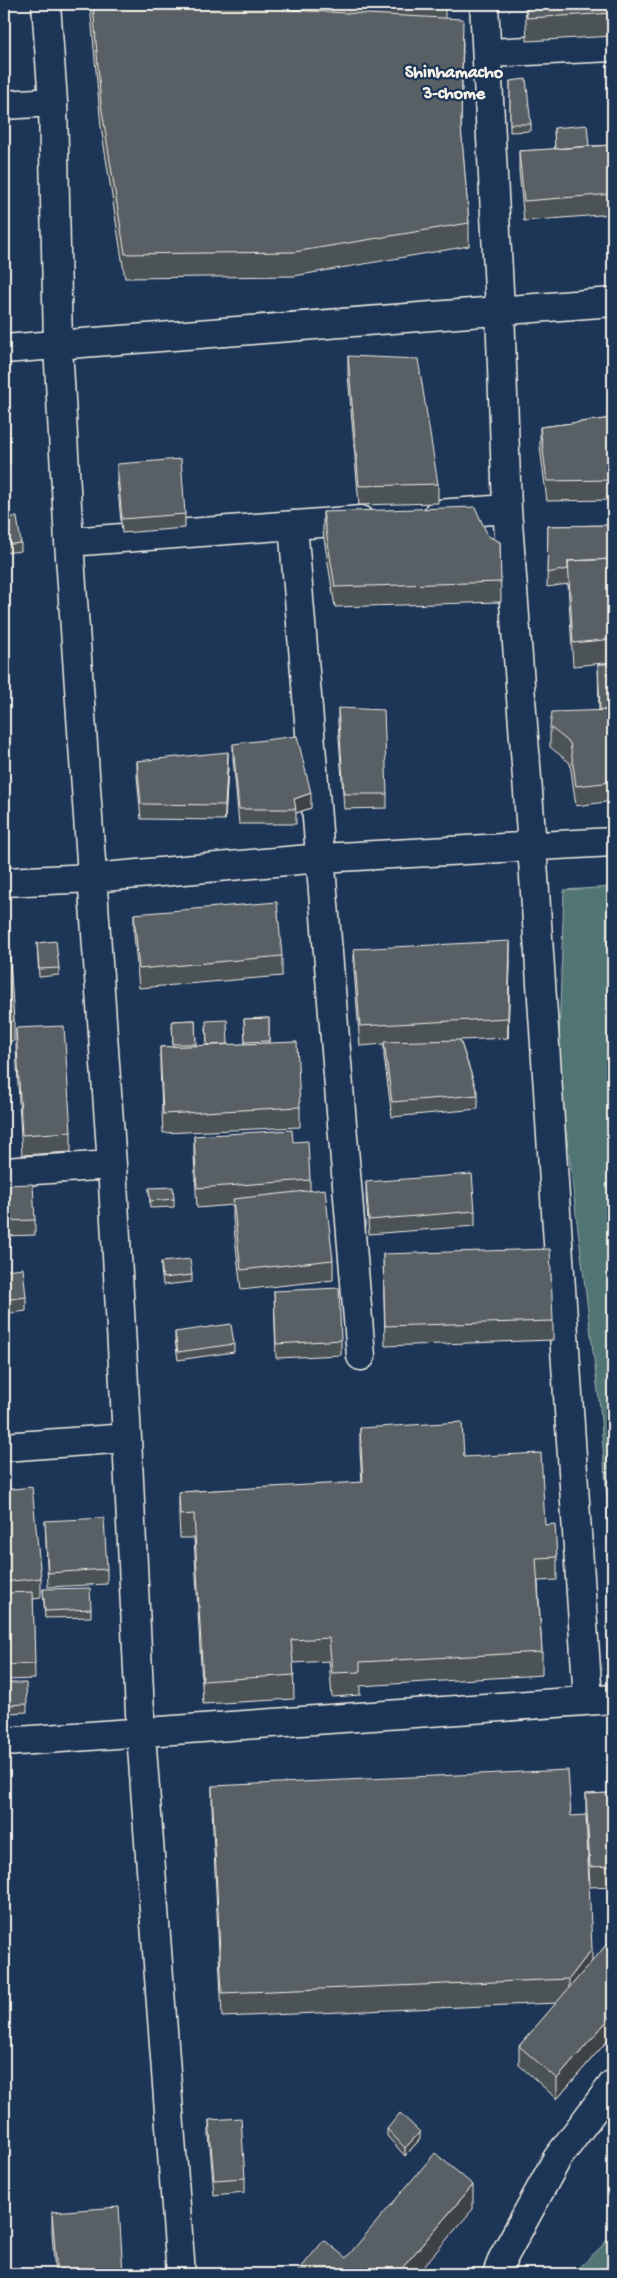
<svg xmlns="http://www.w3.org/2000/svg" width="617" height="2278" font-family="'Gochi Hand',sans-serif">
<rect width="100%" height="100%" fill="#1d3557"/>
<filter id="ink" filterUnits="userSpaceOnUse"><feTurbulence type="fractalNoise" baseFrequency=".02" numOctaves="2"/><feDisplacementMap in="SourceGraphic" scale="10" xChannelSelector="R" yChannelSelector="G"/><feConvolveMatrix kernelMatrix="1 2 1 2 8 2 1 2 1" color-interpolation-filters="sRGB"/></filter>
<g filter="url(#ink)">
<path fill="#517475" stroke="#a2b2ae" d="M 613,887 L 613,1580 L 600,1408 L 558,1067 L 564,890 Z
M 613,2231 L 613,2274 L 573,2274 L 603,2245 Z"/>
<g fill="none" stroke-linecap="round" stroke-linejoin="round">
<g stroke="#f4f1e8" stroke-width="31">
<path id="minor" d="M 46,4 L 53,102 L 58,346 L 69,542 L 112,1165 L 127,1438 L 141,1734 L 181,2274
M 484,4 L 500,309 L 507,509 L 532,846 L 588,1700
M 488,53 L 613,47
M 4,105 L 53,102
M 4,349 L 613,302
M 438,514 L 507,509
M 293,525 L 361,1356
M 69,542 L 361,520
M 4,882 L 92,878 L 321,858 L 613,842
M 4,1172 L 112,1165
M 4,1447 L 127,1438
M 4,1742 L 613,1699
M 497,2274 L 503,2258 L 557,2159 L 613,2084"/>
</g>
<use href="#minor" stroke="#1d3557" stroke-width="28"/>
</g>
<path fill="#4c5357" stroke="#f4f1e8" d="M 90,4 L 445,4 L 445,18 L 463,42 L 461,130 L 469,223 L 469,246 L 294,276 L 125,278 L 101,127 Z
M 525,4 L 613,4 L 613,36 L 527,41 Z
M 510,81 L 531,124 L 531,131 L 510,132 Z
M 554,128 L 589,146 L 613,145 L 613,214 L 524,221 L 519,171 L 519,151 L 555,149 Z
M 348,356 L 438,484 L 438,503 L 359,505 L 348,375 Z
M 4,411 L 10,449 L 10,464 L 4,464 Z
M 613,418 L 613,500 L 547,501 L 540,447 L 540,427 Z
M 117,464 L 185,514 L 185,528 L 122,533 L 117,479 Z
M 323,512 L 488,536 L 500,542 L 501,602 L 335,607 L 323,532 Z
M 4,517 L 21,543 L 21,551 L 4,553 Z
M 613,525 L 613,662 L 573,666 L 568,584 L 547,587 L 548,526 Z
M 598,664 L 613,664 L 613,801 L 576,806 L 570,763 L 550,747 L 550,727 L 599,710 Z
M 338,708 L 387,794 L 387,808 L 344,809 L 338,722 Z
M 233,744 L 311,808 L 296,813 L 296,824 L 239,824 L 233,759 Z
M 137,761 L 228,766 L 225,820 L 141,819 L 137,776 Z
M 134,914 L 282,956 L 282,976 L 139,988 L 134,934 Z
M 4,927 L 14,1021 L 14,1041 L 4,1041 Z
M 37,943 L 59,968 L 59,975 L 39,977 Z
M 354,949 L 510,961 L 508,1038 L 460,1040 L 478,1095 L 478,1109 L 392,1117 L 384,1056 L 384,1044 L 360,1046 L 354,969 Z
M 269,1018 L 269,1043 L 300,1107 L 300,1127 L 163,1133 L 160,1067 L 160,1047 L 173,1047 L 172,1021 L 195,1020 L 196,1046 L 207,1045 L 206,1028 L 228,1045 L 245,1044 L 244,1019 Z
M 16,1028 L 71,1132 L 71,1152 L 22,1155 L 16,1048 Z
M 194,1136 L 293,1142 L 310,1180 L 310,1190 L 333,1260 L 333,1280 L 241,1290 L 233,1219 L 233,1205 L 197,1208 L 194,1156 Z
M 366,1182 L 475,1211 L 475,1226 L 369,1234 L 366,1197 Z
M 4,1185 L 35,1220 L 35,1235 L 4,1236 Z
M 149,1188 L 174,1199 L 174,1207 L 150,1208 Z
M 383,1254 L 553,1321 L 553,1340 L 385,1346 Z
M 161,1262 L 192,1275 L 192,1282 L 163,1285 L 161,1269 Z
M 4,1270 L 26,1297 L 26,1311 L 4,1314 Z
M 274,1291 L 341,1340 L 341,1355 L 276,1358 Z
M 175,1332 L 234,1344 L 234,1352 L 178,1360 L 175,1340 Z
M 360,1428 L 464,1457 L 545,1525 L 557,1557 L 557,1580 L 538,1581 L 542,1652 L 542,1675 L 360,1686 L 360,1695 L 332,1697 L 329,1661 L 293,1663 L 294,1699 L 203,1704 L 194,1538 L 180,1538 L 179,1516 L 179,1492 L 362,1483 L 360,1451 Z
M 4,1490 L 41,1578 L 41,1598 L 33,1599 L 35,1679 L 4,1680 Z
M 45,1521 L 107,1569 L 107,1584 L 48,1587 Z
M 43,1589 L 91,1609 L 91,1617 L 45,1618 Z
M 7,1683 L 27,1704 L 27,1712 L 9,1713 Z
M 212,1786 L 571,1816 L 592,1962 L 613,1937 L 613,2034 L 557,2099 L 519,2065 L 519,2046 L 557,2003 L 222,2017 L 212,1809 Z
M 613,1793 L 613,1886 L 590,1887 L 586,1814 L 586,1794 Z
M 209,2120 L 245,2178 L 245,2192 L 214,2195 L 209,2135 Z
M 387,2129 L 420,2139 L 405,2156 L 387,2136 Z
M 52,2212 L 123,2274 L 55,2274 L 52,2232 Z"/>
<path fill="#3e4347" stroke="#f4f1e8" d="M 228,752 L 228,766 L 225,820 L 225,805 Z
M 311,793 L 311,808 L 296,813 L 294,799 Z
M 510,941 L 510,961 L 508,1038 L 508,1018 Z
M 592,1949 L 592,1973 L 569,2002 L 569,1979 Z
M 613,2014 L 613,2034 L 557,2099 L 557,2079 Z
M 420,2132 L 420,2139 L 405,2156 L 405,2148 Z
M 473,2185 L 473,2209 L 417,2274 L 397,2274 Z"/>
<path fill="#586065" stroke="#f4f1e8" d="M 93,4 L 360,4 L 289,10 L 463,19 L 461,126 L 469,223 L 294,252 L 125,254 L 101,104 Z
M 526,4 L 613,4 L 613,13 L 527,18 Z
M 526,79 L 531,124 L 510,124 L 510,81 Z
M 587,125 L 589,146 L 555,149 L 554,128 Z
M 613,145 L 613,194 L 524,201 L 519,151 Z
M 348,356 L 418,359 L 438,484 L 359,486 Z
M 4,411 L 8,411 L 10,449 L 4,450 Z
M 613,418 L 613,480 L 547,481 L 540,427 Z
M 181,459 L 185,514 L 122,519 L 117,464 Z
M 475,507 L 488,536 L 500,542 L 501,582 L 335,587 L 323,512 Z
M 4,517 L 17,517 L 21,543 L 4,545 Z
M 613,525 L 613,559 L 568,561 L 568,569 L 547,573 L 548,526 Z
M 613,559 L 613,639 L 573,643 L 568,561 Z
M 598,664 L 613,664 L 613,709 L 600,710 Z
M 338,708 L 384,710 L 387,794 L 344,794 Z
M 613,710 L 613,782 L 576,786 L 570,743 L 550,727 L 552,712 Z
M 297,736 L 311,793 L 294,799 L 296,809 L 239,809 L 233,744 Z
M 228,752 L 225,805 L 141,804 L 137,761 Z
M 277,902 L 282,956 L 139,969 L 134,914 Z
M 4,927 L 8,927 L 14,1021 L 4,1022 Z
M 56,941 L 59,968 L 39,969 L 37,943 Z
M 510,941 L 508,1018 L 360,1026 L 354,949 Z
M 269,1018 L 269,1041 L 245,1042 L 244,1019 Z
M 195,1020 L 196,1044 L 173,1044 L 172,1021 Z
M 227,1020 L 228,1044 L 207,1045 L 206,1021 Z
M 64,1026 L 71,1132 L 22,1135 L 16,1028 Z
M 460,1040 L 478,1095 L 392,1102 L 384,1042 Z
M 297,1042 L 300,1107 L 163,1114 L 160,1047 Z
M 292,1130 L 293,1142 L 308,1141 L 310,1180 L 197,1188 L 194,1136 Z
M 472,1174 L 475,1211 L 369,1220 L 366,1182 Z
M 33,1184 L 35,1220 L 4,1221 L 4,1185 Z
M 173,1187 L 174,1199 L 150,1201 L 149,1188 Z
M 325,1189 L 333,1260 L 241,1270 L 233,1199 Z
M 550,1249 L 553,1321 L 385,1326 L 383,1254 Z
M 190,1259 L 192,1275 L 163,1278 L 161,1262 Z
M 23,1268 L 26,1297 L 4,1300 L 4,1270 Z
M 339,1288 L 341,1340 L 276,1344 L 274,1291 Z
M 231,1324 L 234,1344 L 178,1352 L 175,1332 Z
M 462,1422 L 464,1457 L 541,1453 L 545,1525 L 555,1524 L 557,1557 L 536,1558 L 542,1652 L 360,1662 L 360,1672 L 332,1673 L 329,1638 L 291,1640 L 294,1675 L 203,1681 L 194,1514 L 180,1515 L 179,1492 L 363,1482 L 360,1428 Z
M 32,1487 L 41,1578 L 4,1582 L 4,1490 Z
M 104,1518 L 107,1569 L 48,1573 L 45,1521 Z
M 90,1588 L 91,1609 L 45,1611 L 43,1589 Z
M 33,1592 L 35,1664 L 4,1665 L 4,1593 Z
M 7,1683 L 26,1683 L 27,1704 L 9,1705 Z
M 568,1770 L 571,1816 L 586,1815 L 592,1949 L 569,1979 L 222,1993 L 212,1786 Z
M 613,1793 L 613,1866 L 590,1867 L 586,1794 Z
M 613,1937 L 613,2014 L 557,2079 L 519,2046 Z
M 400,2113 L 420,2132 L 405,2148 L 387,2129 Z
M 241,2118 L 245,2178 L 214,2180 L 209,2120 Z
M 435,2153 L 473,2185 L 397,2274 L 296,2274 L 324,2240 L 346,2258 Z
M 119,2207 L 123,2274 L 57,2274 L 52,2212 Z"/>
</g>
<g text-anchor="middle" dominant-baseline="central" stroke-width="4.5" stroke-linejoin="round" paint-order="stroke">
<g font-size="18" font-weight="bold" fill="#f4f1e8" stroke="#1d3557">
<text x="454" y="73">Shinhamacho<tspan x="454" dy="21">3-chome</tspan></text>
</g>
</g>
<rect width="617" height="2278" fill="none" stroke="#1d3557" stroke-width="20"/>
<rect x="10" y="10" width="597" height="2258" fill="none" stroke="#f4f1e8" stroke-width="2" filter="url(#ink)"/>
</svg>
